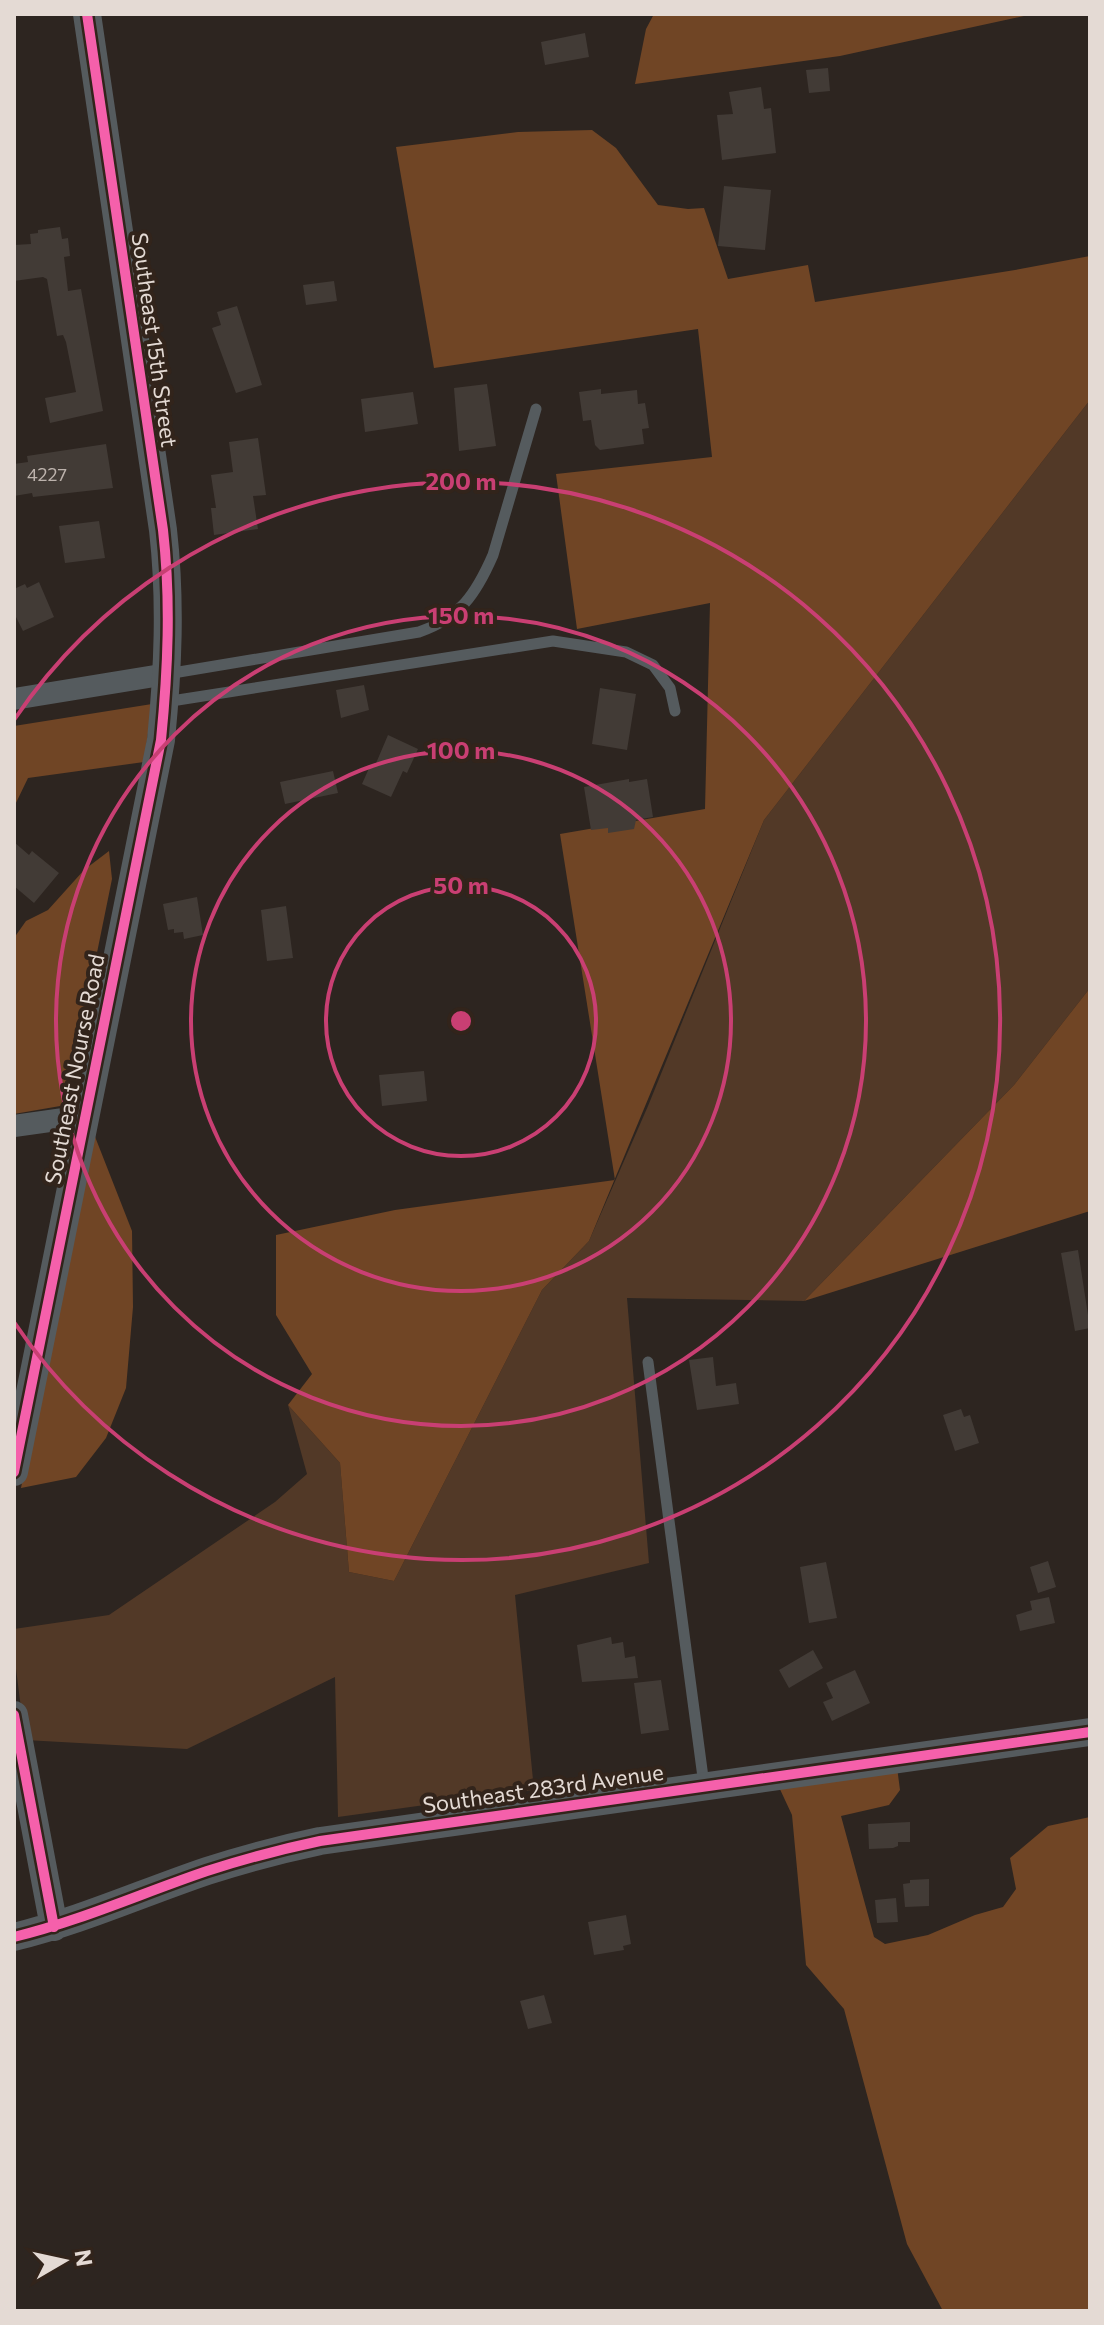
<svg xmlns="http://www.w3.org/2000/svg" width="1104" height="2325" font-family="Commissioner,sans-serif">
<rect width="100%" height="100%" fill="#2d2520"/>
<path fill="#523927" d="M 1090,400 L 1090,988 L 1014,1085 L 804,1301 L 627,1298 L 649,1563 L 515,1595 L 534,1790 L 338,1817 L 335,1677 L 187,1749 L 25,1740 L 14,1653 L 14,1629 L 109,1615 L 275,1502 L 307,1474 L 288,1405 L 340,1463 L 349,1572 L 394,1581 L 542,1290 L 589,1241 L 648,1106 L 764,820 Z"/>
<path fill="#704525" d="M 654,14 L 1033,14 L 840,56 L 635,84 L 646,29 Z
M 592,130 L 616,148 L 658,205 L 688,209 L 704,208 L 728,279 L 808,265 L 815,302 L 1015,270 L 1090,256 L 1090,400 L 764,820 L 589,1241 L 542,1290 L 394,1581 L 349,1572 L 340,1463 L 288,1405 L 312,1374 L 276,1315 L 276,1235 L 395,1210 L 615,1180 L 560,834 L 705,809 L 710,603 L 577,629 L 556,474 L 712,457 L 698,329 L 434,368 L 396,147 L 518,132 Z
M 152,704 L 144,762 L 28,778 L 14,807 L 14,726 Z
M 109,851 L 112,879 L 66,1105 L 14,1114 L 14,938 L 26,921 L 48,910 L 84,870 Z
M 1090,988 L 1090,1211 L 804,1301 L 1014,1085 Z
M 92,1129 L 132,1231 L 133,1307 L 126,1388 L 106,1438 L 76,1477 L 21,1488 Z
M 897,1767 L 900,1790 L 889,1805 L 841,1816 L 874,1937 L 885,1944 L 928,1935 L 975,1915 L 1003,1907 L 1016,1889 L 1010,1858 L 1048,1826 L 1090,1817 L 1090,2311 L 943,2311 L 907,2244 L 844,2009 L 806,1965 L 792,1815 L 778,1785 Z"/>
<path fill="#423b36" d="M 585,33 L 589,57 L 545,65 L 541,42 Z
M 828,68 L 830,91 L 809,93 L 806,70 Z
M 761,87 L 764,109 L 771,108 L 776,153 L 722,160 L 717,115 L 733,114 L 729,92 Z
M 724,186 L 771,190 L 765,250 L 718,246 Z
M 60,227 L 62,239 L 68,238 L 70,256 L 64,257 L 68,291 L 81,289 L 103,411 L 50,423 L 45,398 L 76,392 L 66,342 L 63,335 L 57,336 L 47,279 L 43,277 L 14,281 L 14,245 L 31,244 L 30,234 L 38,233 L 38,230 Z
M 334,281 L 337,301 L 306,305 L 303,285 Z
M 237,306 L 262,385 L 236,393 L 212,328 L 221,325 L 217,312 Z
M 487,384 L 496,446 L 459,451 L 454,388 Z
M 601,389 L 601,394 L 637,390 L 638,404 L 645,403 L 649,428 L 642,429 L 644,444 L 600,450 L 595,445 L 591,420 L 583,421 L 579,392 Z
M 413,392 L 418,424 L 365,432 L 361,399 Z
M 258,438 L 266,495 L 253,496 L 258,529 L 214,535 L 211,508 L 216,508 L 211,475 L 233,472 L 229,442 Z
M 106,444 L 113,488 L 33,497 L 32,493 L 14,496 L 14,464 L 28,462 L 27,456 Z
M 99,521 L 105,558 L 65,563 L 59,526 Z
M 39,582 L 54,617 L 23,631 L 14,613 L 14,589 L 25,584 L 27,588 Z
M 364,685 L 369,710 L 341,718 L 336,690 Z
M 600,688 L 636,694 L 627,750 L 592,744 Z
M 388,735 L 418,749 L 407,773 L 403,771 L 391,797 L 362,784 L 370,766 L 374,768 Z
M 333,771 L 338,793 L 285,804 L 280,782 Z
M 629,779 L 629,782 L 647,779 L 653,817 L 636,820 L 634,829 L 608,833 L 608,828 L 591,830 L 584,787 Z
M 14,842 L 29,855 L 32,851 L 59,873 L 34,903 L 14,886 Z
M 197,897 L 203,935 L 184,939 L 183,932 L 174,933 L 174,929 L 168,930 L 163,904 Z
M 286,906 L 293,958 L 267,961 L 261,910 Z
M 424,1071 L 427,1101 L 382,1106 L 379,1075 Z
M 1078,1250 L 1090,1328 L 1075,1331 L 1061,1253 Z
M 713,1357 L 716,1386 L 736,1383 L 739,1404 L 697,1410 L 689,1360 Z
M 961,1409 L 964,1417 L 970,1415 L 979,1443 L 955,1451 L 943,1415 Z
M 1048,1561 L 1056,1587 L 1038,1593 L 1030,1567 Z
M 826,1562 L 837,1618 L 809,1623 L 800,1567 Z
M 1049,1597 L 1055,1623 L 1020,1631 L 1016,1615 L 1032,1610 L 1030,1601 Z
M 611,1637 L 612,1644 L 623,1642 L 625,1658 L 635,1656 L 638,1678 L 582,1682 L 577,1645 Z
M 813,1650 L 823,1668 L 789,1688 L 779,1670 Z
M 855,1670 L 870,1703 L 832,1721 L 823,1702 L 833,1698 L 826,1683 Z
M 661,1680 L 669,1730 L 641,1734 L 634,1683 Z
M 910,1822 L 910,1842 L 898,1842 L 898,1846 L 893,1848 L 869,1849 L 868,1824 Z
M 929,1879 L 929,1906 L 905,1907 L 903,1884 L 910,1883 L 910,1880 Z
M 896,1898 L 898,1922 L 877,1923 L 875,1900 Z
M 626,1915 L 631,1944 L 623,1946 L 624,1950 L 594,1955 L 588,1922 Z
M 544,1995 L 552,2023 L 528,2029 L 520,2001 Z"/>
<g fill="none" stroke-linecap="round" stroke-linejoin="round">
<path stroke="#555b5e" stroke-width="11" d="M 167,674 L 419,632 C 460,618 476,594 493,555 L 536,409
M 165,702 L 553,641 L 626,652 L 653,665 L 670,688 L 675,711
M 648,1362 L 704,1785"/>
<path stroke="#555b5e" stroke-width="22" d="M 14,699 L 167,674
M 14,1126 L 85,1116"/>
<path stroke="#555b5e" stroke-width="28" d="M 14,1472 L 161,740 C 168,669 171,601 163,530 L 87,14
M 14,1715 L 54,1927
M 14,1937 C 80,1921 142,1893 207,1871 C 244,1859 282,1849 320,1841 L 1090,1732"/>
<g stroke="#32241b" stroke-width="15">
<path id="cycleway" d="M 14,1472 L 161,740 C 168,669 171,601 163,530 L 87,14
M 14,1715 L 54,1927
M 14,1937 C 80,1921 142,1893 207,1871 C 244,1859 282,1849 320,1841 L 1090,1732"/>
</g>
<use href="#cycleway" stroke="#f560ab" stroke-width="10"/>
</g>
<g fill="none" stroke="#c93f73" stroke-width="4">
<circle cx="461" cy="1021" r="135"/>
<circle cx="461" cy="1021" r="270"/>
<circle cx="461" cy="1021" r="405"/>
<path d="M14 720A539 539 0 1 1 14 1322"/>
</g>
<g text-anchor="middle" dominant-baseline="central" stroke-width="8" stroke-linejoin="round" paint-order="stroke">
<g font-size="18" fill="#bcb2ac">
<text x="47" y="474">4227</text>
</g>
<g font-size="22" fill="#e4dad4" stroke="#32241b">
<text transform="translate(155 340) rotate(82)">Southeast 15th Street</text>
<text transform="translate(74 1069) rotate(-79)">Southeast Nourse Road</text>
<text transform="translate(543 1788) rotate(-8)">Southeast 283rd Avenue</text>
</g>
</g>
<circle cx="461" cy="1021" r="12" fill="#c93f73" stroke="#32241b" stroke-width="4"/>
<g font-size="24" text-anchor="middle" font-weight="bold" fill="#c93f73" stroke="#32241b" stroke-width="8" stroke-linejoin="round" paint-order="stroke">
<text x="461" y="490">200 m</text>
<text x="461" y="624">150 m</text>
<text x="461" y="759">100 m</text>
<text x="461" y="894">50 m</text>
</g>
<rect width="1104" height="2325" fill="none" stroke="#e4dad4" stroke-width="32"/>
<g transform="translate(64 2261) rotate(81)" stroke="#32241b" stroke-width="6" paint-order="stroke">
<path d="M0-6L14 30L0 20L-14 30Z" fill="#e4dad4"/>
<text y="-12" font-size="22" font-weight="bold" text-anchor="middle" fill="#e4dad4">N</text>
</g>
</svg>
